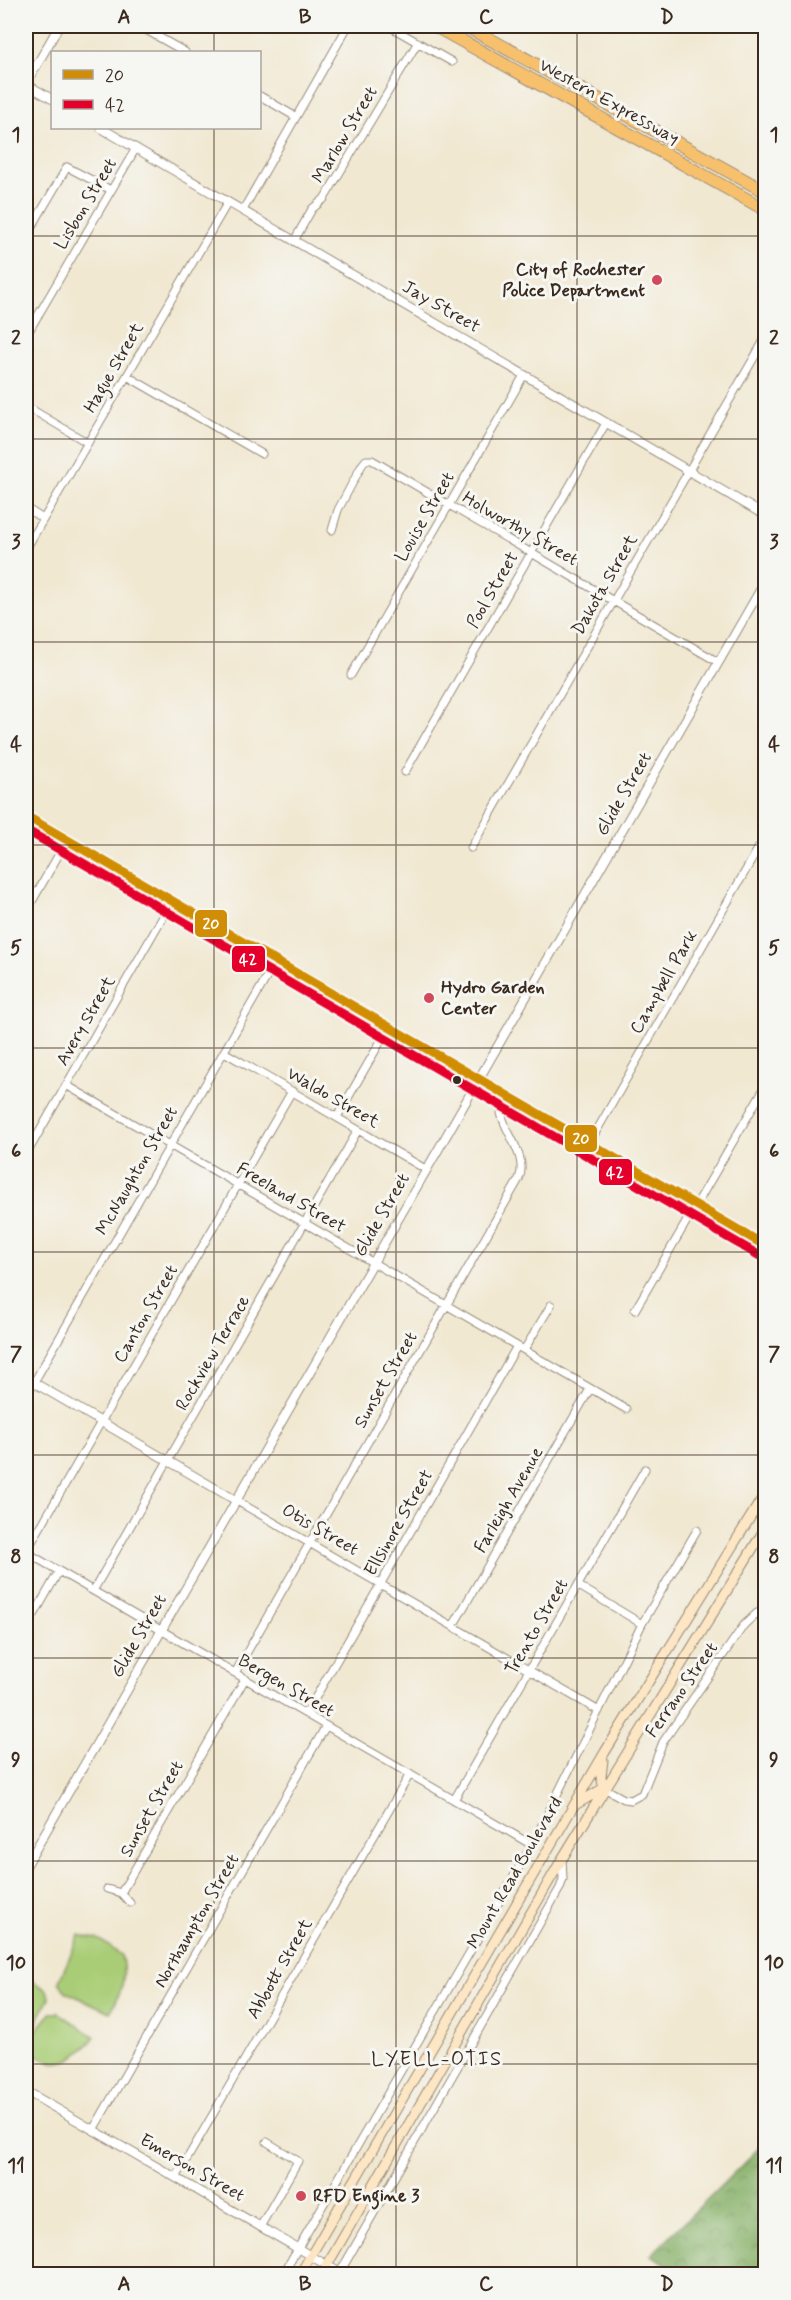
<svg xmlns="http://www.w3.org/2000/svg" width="791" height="2300" font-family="Mynerve,sans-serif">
<defs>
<pattern id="forest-crowns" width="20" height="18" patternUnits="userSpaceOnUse" patternTransform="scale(1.5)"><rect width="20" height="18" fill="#86b067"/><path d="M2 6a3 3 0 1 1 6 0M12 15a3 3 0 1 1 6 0" fill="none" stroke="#6f8f54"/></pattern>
</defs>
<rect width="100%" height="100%" fill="#f6f6f2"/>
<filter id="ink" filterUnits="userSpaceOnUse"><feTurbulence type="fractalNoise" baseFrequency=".0167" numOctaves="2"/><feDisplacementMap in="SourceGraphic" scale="12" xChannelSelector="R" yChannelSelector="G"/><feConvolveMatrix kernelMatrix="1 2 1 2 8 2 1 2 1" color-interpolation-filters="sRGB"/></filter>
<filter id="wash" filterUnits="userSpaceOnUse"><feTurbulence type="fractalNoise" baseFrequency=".008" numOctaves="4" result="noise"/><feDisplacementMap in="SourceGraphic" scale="24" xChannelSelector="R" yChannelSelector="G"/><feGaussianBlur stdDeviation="1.35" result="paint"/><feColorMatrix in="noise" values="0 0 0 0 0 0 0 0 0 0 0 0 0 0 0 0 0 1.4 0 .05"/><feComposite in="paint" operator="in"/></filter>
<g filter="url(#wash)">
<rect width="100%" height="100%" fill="#f1e8d1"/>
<path fill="url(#forest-crowns)" stroke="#606d42" stroke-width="1.5" d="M 765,2142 L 765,2274 L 684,2274 L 651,2255 Z"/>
<path fill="#a9cd76" stroke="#727c4a" stroke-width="1.5" d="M 79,1935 L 100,1940 L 121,1955 C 127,1977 122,1993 110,2012 L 66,1992 L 59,1982 Z
M 26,1977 L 47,1990 L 49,1998 L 30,2035 L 26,2032 Z
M 51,2013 L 59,2013 L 95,2037 C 72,2063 53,2075 26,2044 Z"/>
</g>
<g filter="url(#ink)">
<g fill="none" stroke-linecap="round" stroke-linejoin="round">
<g stroke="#968978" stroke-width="9">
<path id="minor" d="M 139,26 L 185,52
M 389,26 L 452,62
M 260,96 L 296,117
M 243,210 L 348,26
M 26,237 L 67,167 L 111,190
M 294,241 L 312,209 L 324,199 L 418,42
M 26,336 L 136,148
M 127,376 L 262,454
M 26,406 L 88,443
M 26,508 L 43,519
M 332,530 L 338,510 L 362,465 L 366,460 L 372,460 L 718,662
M 26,549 L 228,202
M 351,675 L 524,375
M 405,772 L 606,423
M 471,848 L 766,337
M 26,912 L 67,840
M 224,1052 L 427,1170
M 66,1085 L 626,1409
M 337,1117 L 389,1027
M 589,1144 L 766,835
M 26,1155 L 172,901
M 635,1310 L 766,1085
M 524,1350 L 551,1305
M 26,1396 L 276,961
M 237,1501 L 599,1711
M 26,1552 L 532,1845
M 26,1552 L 292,1091
M 579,1586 L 642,1624
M 93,1591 L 358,1130
M 453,1626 L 590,1389
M 26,1629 L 59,1571
M 235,1673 L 519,1179 C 528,1156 506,1135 501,1113 L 508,1096
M 306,1714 L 517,1346
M 604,1788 L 624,1799 L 631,1800 L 642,1794 L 663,1742 L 744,1625 L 757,1613 L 766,1610
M 454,1800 L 645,1469
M 107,1889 L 121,1893 L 130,1903
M 121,1893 L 245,1679
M 93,2130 L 326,1726
M 176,2178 L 410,1774
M 260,2227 L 298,2161 L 267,2142
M 283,2274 L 532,1845 L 642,1624 L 697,1530
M 339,2274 L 560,1888 L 563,1879 L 562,1859"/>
</g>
<g stroke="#968978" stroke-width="10">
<path id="tertiary" d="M 52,99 L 26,84 L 59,26
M 101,128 L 766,516
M 26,1378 L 237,1501
M 26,1866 L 766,580
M 26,2091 L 342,2274"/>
</g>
<g stroke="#968978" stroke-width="11">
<path id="secondary" d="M 603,1760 L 601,1777 L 604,1788
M 575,1805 L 604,1788
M 300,2274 L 605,1752 L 766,1492
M 322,2274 L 562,1859 L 766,1527"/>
</g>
<g stroke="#968978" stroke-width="13">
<path id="primary" d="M 26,816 L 766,1246"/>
</g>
<g stroke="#968978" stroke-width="14">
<path id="motorway" d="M 435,26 L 766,210
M 466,26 L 766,192"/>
</g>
<use href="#minor" stroke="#fff" stroke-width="7"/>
<use href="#tertiary" stroke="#fff" stroke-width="8"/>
<use href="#secondary" stroke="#fce6c4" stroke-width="9"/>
<use href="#primary" stroke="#f7c06c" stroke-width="10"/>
<use href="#motorway" stroke="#f7c06c" stroke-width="12"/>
<g stroke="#f6f6f2" stroke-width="14">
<path id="bus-1" d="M 26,816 L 766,1246"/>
</g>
<g stroke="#f6f6f2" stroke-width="14">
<path id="bus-2" d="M 26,830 L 760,1256"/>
</g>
<use href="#bus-1" stroke="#d18d06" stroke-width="9"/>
<use href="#bus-2" stroke="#e4002b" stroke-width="9"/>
</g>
</g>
<path fill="none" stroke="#3b2a1e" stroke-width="1.5" stroke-opacity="0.55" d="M 214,26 L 214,52M 396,26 L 396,2274M 577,26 L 577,2274M 214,128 L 214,2274M 26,236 L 766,236M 26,439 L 766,439M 26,642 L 766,642M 26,845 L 766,845M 26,1048 L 766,1048M 26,1252 L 766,1252M 26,1455 L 766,1455M 26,1658 L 766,1658M 26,1861 L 766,1861M 26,2064 L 766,2064"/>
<g fill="#d1495b" stroke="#f6f6f2" stroke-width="2">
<circle cx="657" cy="280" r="6"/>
<circle cx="429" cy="998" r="6"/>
<circle cx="301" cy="2196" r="6"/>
</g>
<circle fill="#3b2a1e" stroke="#f6f6f2" stroke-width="2" cx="457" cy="1080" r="5"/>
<g text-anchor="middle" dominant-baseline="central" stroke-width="6" stroke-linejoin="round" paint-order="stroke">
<g font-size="18" fill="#3b2a1e" stroke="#f6f6f2">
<text transform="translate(609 102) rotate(29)">Western Expressway</text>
<text transform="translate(345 135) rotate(-59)">Marlow Street</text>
<text transform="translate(86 204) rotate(-59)">Lisbon Street</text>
<text transform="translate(441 307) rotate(30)">Jay Street</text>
<text transform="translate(114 368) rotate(-60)">Hague Street</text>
<text transform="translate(425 517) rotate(-60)">Louise Street</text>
<text transform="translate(520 529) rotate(30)">Holworthy Street</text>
<text transform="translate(605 585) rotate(-60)">Dakota Street</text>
<text transform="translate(493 590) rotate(-60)">Pool Street</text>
<text transform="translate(624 794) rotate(-60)">Glide Street</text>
<text transform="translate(664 982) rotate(-60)">Campbell Park</text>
<text transform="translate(86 1021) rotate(-60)">Avery Street</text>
<text transform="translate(333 1098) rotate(30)">Waldo Street</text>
<text transform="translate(137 1171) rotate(-60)">McNaughton Street</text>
<text transform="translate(291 1198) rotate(30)">Freeland Street</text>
<text transform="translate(382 1215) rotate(-60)">Glide Street</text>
<text transform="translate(146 1314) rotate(-60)">Canton Street</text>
<text transform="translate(213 1353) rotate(-60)">Rockview Terrace</text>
<text transform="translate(386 1380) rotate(-60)">Sunset Street</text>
<text transform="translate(509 1500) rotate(-60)">Farleigh Avenue</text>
<text transform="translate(399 1523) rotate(-60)">Ellsinore Street</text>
<text transform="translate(320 1530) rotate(30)">Otis Street</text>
<text transform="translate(537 1627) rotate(-60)">Trento Street</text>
<text transform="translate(139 1636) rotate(-60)">Glide Street</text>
<text transform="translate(286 1686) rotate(30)">Bergen Street</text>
<text transform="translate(682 1690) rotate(-55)">Ferrano Street</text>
<text transform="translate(152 1809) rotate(-60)">Sunset Street</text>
<text transform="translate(515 1873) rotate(-60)">Mount Read Boulevard</text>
<text transform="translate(197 1921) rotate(-60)">Northampton Street</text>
<text transform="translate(280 1969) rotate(-60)">Abbott Street</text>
<text transform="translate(192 2168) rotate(30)">Emerson Street</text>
</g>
<g font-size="18" font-weight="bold" fill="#3b2a1e" stroke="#f6f6f2" text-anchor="start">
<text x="645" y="270" text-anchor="end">City of Rochester<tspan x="645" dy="21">Police Department</tspan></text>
<text x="441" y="988">Hydro Garden<tspan x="441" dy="21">Center</tspan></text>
<text x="313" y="2196">RFD Engine 3</text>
</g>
<g font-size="20" letter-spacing="1.5" fill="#3b2a1e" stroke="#f6f6f2">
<text x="437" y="2059">LYELL-OTIS</text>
</g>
</g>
<g stroke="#f6f6f2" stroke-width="2">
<rect x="194" y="909" width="34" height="29" rx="6" fill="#d18d06"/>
<rect x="231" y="945" width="35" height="28" rx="6" fill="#e4002b"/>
<rect x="564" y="1124" width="34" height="29" rx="6" fill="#d18d06"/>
<rect x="598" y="1158" width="35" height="28" rx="6" fill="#e4002b"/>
</g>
<g font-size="16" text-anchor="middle" font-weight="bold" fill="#fff">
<text x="211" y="929">20</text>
<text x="248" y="965">42</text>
<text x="581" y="1144">20</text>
<text x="615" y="1178">42</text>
</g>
<rect width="791" height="2300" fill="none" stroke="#f6f6f2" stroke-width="66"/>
<rect x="51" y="51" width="210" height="78" fill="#f6f6f2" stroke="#aba49d" stroke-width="1.5"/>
<rect x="63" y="70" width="30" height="9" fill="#d18d06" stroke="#aba49d" stroke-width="1.5"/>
<text x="105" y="81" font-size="18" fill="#3b2a1e">20</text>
<rect x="63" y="100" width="30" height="9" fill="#e4002b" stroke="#aba49d" stroke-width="1.5"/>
<text x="105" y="111" font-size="18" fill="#3b2a1e">42</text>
<rect x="33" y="33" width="725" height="2234" fill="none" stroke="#3b2a1e" stroke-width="2"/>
<g font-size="20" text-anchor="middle" font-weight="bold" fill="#3b2a1e">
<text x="124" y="23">A</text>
<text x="305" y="23">B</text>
<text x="486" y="23">C</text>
<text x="667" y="23">D</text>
<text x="16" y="141">1</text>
<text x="774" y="141">1</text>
<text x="16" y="344">2</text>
<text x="774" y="344">2</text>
<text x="16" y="548">3</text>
<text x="774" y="548">3</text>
<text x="16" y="751">4</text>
<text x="774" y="751">4</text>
<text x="16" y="954">5</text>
<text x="774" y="954">5</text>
<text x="16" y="1157">6</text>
<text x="774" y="1157">6</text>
<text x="16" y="1360">7</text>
<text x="774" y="1360">7</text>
<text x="16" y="1563">8</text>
<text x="774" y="1563">8</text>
<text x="16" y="1766">9</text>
<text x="774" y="1766">9</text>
<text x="16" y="1969">10</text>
<text x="774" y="1969">10</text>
<text x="16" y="2172">11</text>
<text x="774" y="2172">11</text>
<text x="124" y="2290">A</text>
<text x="305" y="2290">B</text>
<text x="486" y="2290">C</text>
<text x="667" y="2290">D</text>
</g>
</svg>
